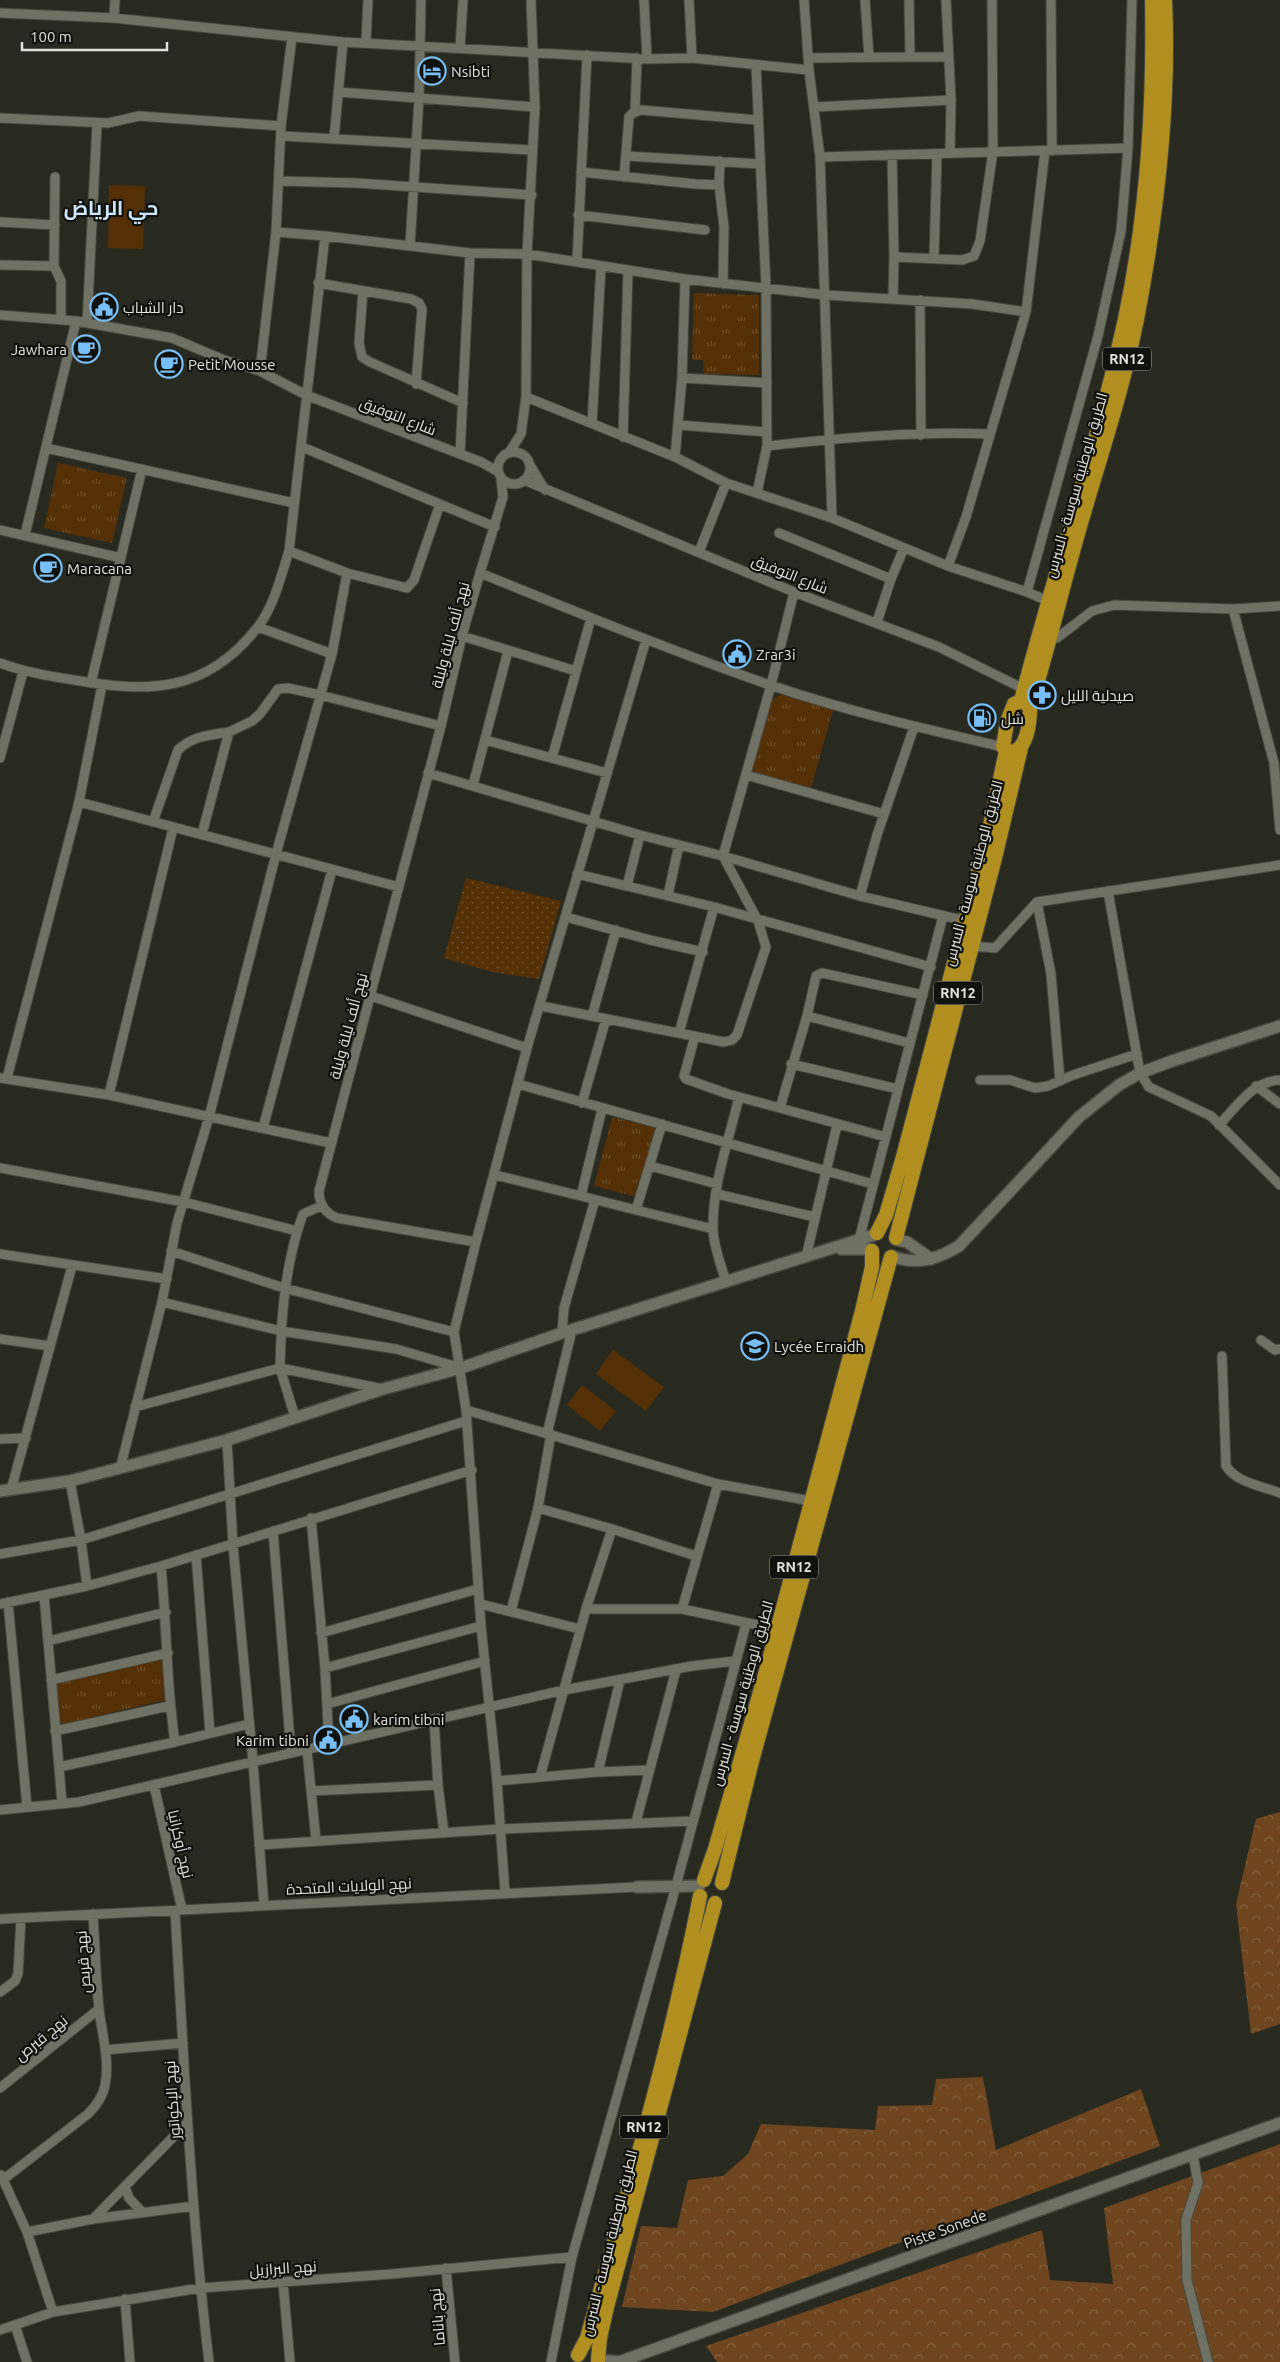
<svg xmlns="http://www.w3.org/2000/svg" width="1280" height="2362" font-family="Ubuntu,Cairo,sans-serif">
<defs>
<pattern id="grass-dots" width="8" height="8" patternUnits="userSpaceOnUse" patternTransform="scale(1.25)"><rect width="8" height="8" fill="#552f05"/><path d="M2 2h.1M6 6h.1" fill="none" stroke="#6d4d29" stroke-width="1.8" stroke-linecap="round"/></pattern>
<pattern id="forest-crowns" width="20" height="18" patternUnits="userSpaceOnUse" patternTransform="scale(1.25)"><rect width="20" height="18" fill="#6e451f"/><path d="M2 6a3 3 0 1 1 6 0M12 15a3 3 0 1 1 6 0" fill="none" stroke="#82603f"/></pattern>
<pattern id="park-tufts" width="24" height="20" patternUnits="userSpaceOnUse" patternTransform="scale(1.25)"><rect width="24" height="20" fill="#552f05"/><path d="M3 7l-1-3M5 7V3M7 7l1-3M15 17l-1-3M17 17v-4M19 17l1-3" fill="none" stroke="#6d4d29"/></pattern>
</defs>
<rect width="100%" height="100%" fill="#292a1f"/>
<path fill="url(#grass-dots)" d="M 466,878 L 561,901 L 539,979 L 492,972 L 444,958 Z"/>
<path fill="url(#forest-crowns)" d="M 1280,1812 L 1280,2024 L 1251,2034 L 1236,1904 L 1256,1819 Z
M 983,2077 L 996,2150 L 1141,2089 L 1160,2146 L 713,2312 L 622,2307 L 641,2226 L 677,2228 L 688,2180 L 723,2176 L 748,2154 L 761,2124 L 875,2130 L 878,2106 L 932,2105 L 936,2079 Z
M 1280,2144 L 1280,2362 L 717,2362 L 706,2346 L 1042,2230 L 1050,2280 L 1113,2284 L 1104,2208 Z"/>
<path fill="url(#park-tufts)" d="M 694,293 L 759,295 L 759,375 L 704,374 L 703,360 L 692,360 Z
M 58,463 L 127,478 L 112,543 L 44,528 Z
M 784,693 L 833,710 L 811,788 L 751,772 L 773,699 Z
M 612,1117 L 655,1128 L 637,1197 L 594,1186 Z
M 158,1658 L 163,1661 L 165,1700 L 63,1724 L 59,1721 L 55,1684 Z"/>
<path fill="#552f05" d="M 109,185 L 145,186 L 143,249 L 108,248 Z
M 613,1350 L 664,1387 L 646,1411 L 596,1374 Z
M 582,1385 L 616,1411 L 600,1431 L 567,1405 Z"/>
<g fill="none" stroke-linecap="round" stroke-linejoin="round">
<g stroke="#47493f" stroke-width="11">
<path id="minor" d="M 644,0 L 647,59
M 689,0 L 692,58
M 804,0 L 809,70 L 820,157 L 832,518
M 865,0 L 869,57
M 909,0 L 910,57 L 949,57
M 946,0 L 951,100 L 950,153
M 1051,0 L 1052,151
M 0,13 L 114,18 L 343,42 L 647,59 L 692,58 L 809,70
M 114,18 L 115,0
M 366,42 L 368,0
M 460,48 L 463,0
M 808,58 L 910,57
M 756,66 L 766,288 L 767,446 L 757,493
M 338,92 L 535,107
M 815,107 L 951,100
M 635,111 L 637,58
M 0,118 L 108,123 L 139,116 L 281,126
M 282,136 L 531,150
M 334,138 L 343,42
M 892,155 L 894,257 L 962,260 L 974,256 L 980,241 L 993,151 L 992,0
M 627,156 L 760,164
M 820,157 L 1128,148
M 581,172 L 695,184 L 719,185 L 720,161
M 624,177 L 629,117 L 633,113 L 641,110 L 757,120
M 279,181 L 356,183 L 532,195
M 719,185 L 724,227 L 723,284
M 578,215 L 705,230
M 0,222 L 55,225
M 276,232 L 325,236 L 470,253 L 527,254 L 685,279 L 826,295 L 972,304 L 1026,312
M 410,246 L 419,98 L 421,0
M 934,258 L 937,154
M 577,262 L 587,55
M 0,265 L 54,266 L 55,177
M 54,266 L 61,281 L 61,320
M 318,283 L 411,299 L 419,303 L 422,309 L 416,384
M 363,291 L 359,343 L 362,357 L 370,362 L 463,403
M 893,298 L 894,257
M 920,300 L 921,435
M 0,315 L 76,321 L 172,338 L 224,360 L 260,371 L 306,395 L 481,462 L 497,471
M 87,323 L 97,123
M 260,371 L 276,232 L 281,126 L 292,37
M 682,378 L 767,383
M 526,397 L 675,457 L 726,483 L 832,518 L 948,566 L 1027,592 L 1048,601
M 592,423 L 601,267
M 679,425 L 767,432
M 623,437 L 628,271
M 767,446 C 840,438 916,431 989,434
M 302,447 L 495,527
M 46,448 L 294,503
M 510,451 L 521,434 L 526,397 L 527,254 L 535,107 L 531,0
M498 468a16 16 0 1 1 32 0a16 16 0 1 1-32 0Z
M 460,454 L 470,253
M 675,457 L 682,378 L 685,279
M 530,465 L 545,490
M 501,479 L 503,497 L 480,573 C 576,612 672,651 770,685 C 846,711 925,729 1003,747
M 524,480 L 794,592 L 939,647 L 1024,689
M 0,530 L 121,558
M 779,533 L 891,579
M 25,535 L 76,321
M 289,551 L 347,573 L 407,588 L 414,580 L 440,504
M 699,552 L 726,483
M 948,566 L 966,517 L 1026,312 L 1045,151
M 480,573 L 462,636 L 441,726 L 319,1191 C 319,1204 325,1213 337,1218 L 476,1242 L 454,1332 L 466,1410 L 481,1626 L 497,1781 L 505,1893
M 1027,592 L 1098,336 L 1121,231 L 1128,148 L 1132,0
M 1233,609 L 1274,763 L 1280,830
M 877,622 L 891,579 L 904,548
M 258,627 L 332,654
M 462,636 L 576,671
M 1050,638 L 1057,638 L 1092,611 L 1114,605 L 1233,609 L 1280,606
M 0,663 C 24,672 49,676 74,680 C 149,693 206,693 257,628 C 274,607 281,576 289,551 L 325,236
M 91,683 L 142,469
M 485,740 L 607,773
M 0,758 L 23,672
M 552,758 L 591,618
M 428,773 L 640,835 L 723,856 L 860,896 L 966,921
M 746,775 L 884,814
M 473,785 L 508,651
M 79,802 L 399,887
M 153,822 L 178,750 C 192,736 210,735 229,732
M 202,834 L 229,732 L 252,721 L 260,714 L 278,689 L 288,688 L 320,695 L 441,726
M 640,835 L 627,886 L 714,907 L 931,967
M 577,874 L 627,886
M 1108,891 L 1140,1073 L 1149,1087 L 1211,1116 L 1280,1185
M 668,895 L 679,845
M 860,896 L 877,835 L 914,727
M 1037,902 L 1051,974 L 1060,1081
M 566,917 L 650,940 L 703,952
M 970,946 L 995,948 L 1037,902 L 1280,865
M 371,996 L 527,1048
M 541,1006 L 724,1042 L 732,1040 L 737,1035 L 766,947 L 758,921 L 723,856 L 771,685 L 794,592
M 592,1016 L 616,930
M 807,1016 L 816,976 L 822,973 L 923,995
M 679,1033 L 714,907
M 695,1036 L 684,1076 L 686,1079 L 728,1094 L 780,1108
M 791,1064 L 898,1089
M 0,1078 L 109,1095 L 331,1143
M 7,1078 L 79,802 L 102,685
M 980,1080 L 1010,1080 L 1035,1088 L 1048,1086 L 1073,1075 L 1137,1054
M 518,1084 L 873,1184
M 1256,1086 L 1280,1104
M 109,1095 L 173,828
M 582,1103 L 606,1019
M 602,1109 L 581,1196 L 636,1210 L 662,1124
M 1219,1125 C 1237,1106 1253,1081 1280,1080
M 263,1128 L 332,870
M 886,1137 L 780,1108 L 807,1016 L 909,1043
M 650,1166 L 717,1184
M 0,1168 L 184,1202 L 297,1231
M 495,1175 L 581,1196
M 717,1194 L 815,1217
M 321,1206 L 303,1214 C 285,1264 281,1316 280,1368 L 383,1389
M 636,1210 L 713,1229
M 859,1240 L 943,916
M 476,1242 L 527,1048 L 646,640
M 171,1251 L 284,1288 L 454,1332
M 0,1254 L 167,1279
M 806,1257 L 837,1125
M 726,1282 C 721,1265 714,1248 713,1230 C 712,1185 729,1140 739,1097
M 162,1302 L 281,1331 L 396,1349 L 461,1368
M 562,1333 L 564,1308 L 595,1200
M 0,1339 L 50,1346
M 1261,1340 L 1275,1350 L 1280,1349
M 1222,1356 L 1226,1466 C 1237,1483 1262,1486 1280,1493
M 135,1407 L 280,1368 L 295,1417
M 466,1410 L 718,1484 L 811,1501
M 547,1434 L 572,1330
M 551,1434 L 538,1508 L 612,1529 L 586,1609
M 0,1439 L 26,1438
M 227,1440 L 233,1545 L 253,1762 L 264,1905
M 120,1469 L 162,1302 L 177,1223 L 209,1117 L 276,854 L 332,654 L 347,573
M 70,1481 L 81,1540 L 87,1586
M 11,1490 L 72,1266
M 311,1518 L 325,1668 L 329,1744
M 612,1529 L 696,1556
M 273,1531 L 291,1752
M 0,1554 L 81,1540 L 466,1421
M 196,1555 L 210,1733
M 44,1595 L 59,1767 L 175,1742 C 166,1684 167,1625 161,1566
M 8,1602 L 27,1807
M 0,1604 L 87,1586 L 161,1566 L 472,1470
M 480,1604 L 580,1629
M 682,1609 L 718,1484
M 511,1611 L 538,1508
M 321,1633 L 478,1589
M 48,1641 L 166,1612
M 325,1668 L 481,1626
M 51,1680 L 168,1653
M 327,1704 L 485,1661
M 434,1719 L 438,1785 L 444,1833
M 55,1731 L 169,1706
M 175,1742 L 249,1724
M 307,1750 L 316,1840
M 59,1767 L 62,1803
M 598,1772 L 620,1680
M 540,1777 L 586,1609 L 682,1609 L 776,1629
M 497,1781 L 598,1772 L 650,1770
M 154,1785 L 182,1910
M 311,1791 L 438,1785
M 0,1810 L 79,1802 L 564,1690 L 692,1666 L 735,1661
M 636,1822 L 676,1670
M 259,1845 L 501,1829 L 693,1821
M 175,1911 C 184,2061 191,2212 209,2362
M 0,1919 L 637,1887
M 0,1992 L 15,1981 L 18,1974 L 21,1918
M 105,2050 L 183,2043
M 0,2088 L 99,2009
M 1193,2155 L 1198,2183 L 1186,2220 L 1187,2280 L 1208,2362
M 1,2175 L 27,2232 L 53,2312
M 4,2179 L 88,2114 C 96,2106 103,2097 105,2085 C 110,2061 102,2034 99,2009 C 96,1978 95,1946 93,1914
M 125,2187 L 129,2198 L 142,2212
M 93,2219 L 187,2123
M 27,2232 L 93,2219 L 194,2206
M 446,2268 L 455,2362
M 283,2282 L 290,2362
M 125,2299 L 130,2362
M 15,2325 L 27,2362
M 0,2330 L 53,2312 L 200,2288 L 392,2274 L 572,2257
M 551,2362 L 572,2257 L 673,1897 L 746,1624"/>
</g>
<g stroke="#47493f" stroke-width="14">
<path id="tertiary" d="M 897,1240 L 907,1242 L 931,1259
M 841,1249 L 871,1249
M 892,1256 C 916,1266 938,1259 959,1246 L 1079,1117 L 1119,1085 L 1140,1073 L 1172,1061 L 1280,1026
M 0,1491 L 70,1481 L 227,1440 L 383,1389 L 461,1368 L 562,1333 L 874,1235
M 637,1887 L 699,1886
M 598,2360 L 620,2362
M 619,2362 L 1280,2123"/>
</g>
<g stroke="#47493f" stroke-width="16">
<path id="trunk" d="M 1021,701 C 1054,573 1097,448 1125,319 C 1147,215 1154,106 1152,0
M 1021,701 L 1025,702 L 1030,708 C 1030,722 1027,753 1009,752 L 1003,747 L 1007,722 L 1014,704 Z
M 1030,708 C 1048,649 1062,589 1079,530 C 1099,460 1123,390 1137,319 C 1157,215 1170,106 1165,0
M 877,1233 L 886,1215 L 903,1157 L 990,826 L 1006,751
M 896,1238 L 995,858 L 1021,748
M 704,1880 L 715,1849 L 767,1668 L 834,1416 L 862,1311 L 872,1267 L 872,1251
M 722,1883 L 752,1761 L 891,1257
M 578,2355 L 587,2338 C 628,2192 671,2045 700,1896
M 598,2360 L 600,2338 L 607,2307 L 715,1903"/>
</g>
<use href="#minor" stroke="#6f7164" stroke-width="9"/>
<use href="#tertiary" stroke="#6f7164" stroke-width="11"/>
<use href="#trunk" stroke="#b08e20" stroke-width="14"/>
</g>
<defs>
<g id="hotel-ring" transform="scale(1.4375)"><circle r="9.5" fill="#11120d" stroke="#78bff7" stroke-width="1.5"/><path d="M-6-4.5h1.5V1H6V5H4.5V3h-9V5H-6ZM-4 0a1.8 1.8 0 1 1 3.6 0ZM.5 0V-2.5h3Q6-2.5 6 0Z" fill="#78bff7"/></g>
<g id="civic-ring" transform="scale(1.4375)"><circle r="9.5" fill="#11120d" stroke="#78bff7" stroke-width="1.5"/><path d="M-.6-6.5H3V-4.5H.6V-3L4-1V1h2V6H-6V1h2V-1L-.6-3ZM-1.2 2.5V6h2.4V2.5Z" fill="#78bff7"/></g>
<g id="cafe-ring" transform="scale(1.4375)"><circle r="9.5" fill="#11120d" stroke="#78bff7" stroke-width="1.5"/><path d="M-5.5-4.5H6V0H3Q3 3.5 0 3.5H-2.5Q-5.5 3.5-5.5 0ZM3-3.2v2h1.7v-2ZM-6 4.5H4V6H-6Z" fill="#78bff7"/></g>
<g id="pharmacy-ring" transform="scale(1.4375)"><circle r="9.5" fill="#11120d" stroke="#78bff7" stroke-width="1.5"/><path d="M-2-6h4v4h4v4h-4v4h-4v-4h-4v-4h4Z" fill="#78bff7"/></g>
<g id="fuel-ring" transform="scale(1.4375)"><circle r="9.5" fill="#11120d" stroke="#78bff7" stroke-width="1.5"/><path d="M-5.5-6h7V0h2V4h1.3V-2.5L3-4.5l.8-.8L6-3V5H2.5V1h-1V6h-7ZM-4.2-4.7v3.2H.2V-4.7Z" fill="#78bff7"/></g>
<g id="school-ring" transform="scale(1.4375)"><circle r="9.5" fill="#11120d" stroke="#78bff7" stroke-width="1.5"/><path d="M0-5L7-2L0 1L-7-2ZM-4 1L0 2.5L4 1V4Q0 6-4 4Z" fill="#78bff7"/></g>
</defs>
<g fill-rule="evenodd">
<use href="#hotel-ring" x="432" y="71"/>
<use href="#civic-ring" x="104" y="307"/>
<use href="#cafe-ring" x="86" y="349"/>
<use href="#cafe-ring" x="169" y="364"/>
<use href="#cafe-ring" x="48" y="568"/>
<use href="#civic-ring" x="737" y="654"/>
<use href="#pharmacy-ring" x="1042" y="695"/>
<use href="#fuel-ring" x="982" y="718"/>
<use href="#school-ring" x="755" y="1346"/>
<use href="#civic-ring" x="354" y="1719"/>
<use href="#civic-ring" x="328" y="1740"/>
</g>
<g text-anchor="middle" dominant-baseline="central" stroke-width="4.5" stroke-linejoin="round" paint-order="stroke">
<g fill="#11120d" stroke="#a2a39c" stroke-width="1">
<rect x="1103" y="347.5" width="48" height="23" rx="4"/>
<rect x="934" y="981.5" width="48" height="23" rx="4"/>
<rect x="770" y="1555.5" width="48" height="23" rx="4"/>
<rect x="620" y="2115.5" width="48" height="23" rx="4"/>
</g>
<g font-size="14" font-weight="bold" fill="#e0e1da">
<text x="1127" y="359">RN12</text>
<text x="958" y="993">RN12</text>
<text x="794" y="1567">RN12</text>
<text x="644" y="2127">RN12</text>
</g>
<g font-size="15" fill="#e0e1da" stroke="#11120d" text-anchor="start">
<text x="451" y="71">Nsibti</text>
<text x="123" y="307">دار الشباب</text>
<text x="67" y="349" text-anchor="end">Jawhara</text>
<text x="188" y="364">Petit Mousse</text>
<text x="67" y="568">Maracana</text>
<text x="756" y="654">Zrar3i</text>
<text x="1061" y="695">صيدلية الليل</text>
<text x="1001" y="718">شل</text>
<text x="774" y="1346">Lycée Erraidh</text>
<text x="373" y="1719">karim tibni</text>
<text x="309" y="1740" text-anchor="end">Karim tibni</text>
</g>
<g font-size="15" fill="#e0e1da" stroke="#11120d">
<text transform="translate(398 416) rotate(21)">شارع التوفيق</text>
<text transform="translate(1076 485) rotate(-74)">الطريق الوطنية سوسة - السرس</text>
<text transform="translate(790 574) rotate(22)">شارع التوفيق</text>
<text transform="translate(450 635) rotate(-75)">نهج ألف ليلة وليلة</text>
<text transform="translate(973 873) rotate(-75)">الطريق الوطنية سوسة - السرس</text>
<text transform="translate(348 1026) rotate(-75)">نهج ألف ليلة وليلة</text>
<text transform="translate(742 1693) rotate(-74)">الطريق الوطنية سوسة - السرس</text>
<text transform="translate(181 1844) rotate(77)">نهج أوكرانيا</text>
<text transform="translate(349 1886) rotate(-3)">نهج الولايات المتحدة</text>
<text transform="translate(83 1962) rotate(-94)">نهج قربص</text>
<text transform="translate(41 2038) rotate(-39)">نهج قبرص</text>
<text transform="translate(172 2100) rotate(-94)">نهج الإكواتور</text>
<text transform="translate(945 2229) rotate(-20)">Piste Sonede</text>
<text transform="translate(609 2243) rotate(-76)">الطريق الوطنية سوسة - السرس</text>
<text transform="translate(283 2268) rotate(-4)">نهج البرازيل</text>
<text transform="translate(437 2317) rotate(-95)">نهج باناما</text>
</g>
<g font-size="20" font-weight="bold" fill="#cde6fc" stroke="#11120d">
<text x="111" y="207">حي الرياض</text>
</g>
</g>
<path d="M22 42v8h145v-8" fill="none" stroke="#e0e1da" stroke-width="2.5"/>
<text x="30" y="42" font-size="15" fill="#e0e1da" stroke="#11120d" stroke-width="4" paint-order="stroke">100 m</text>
</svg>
